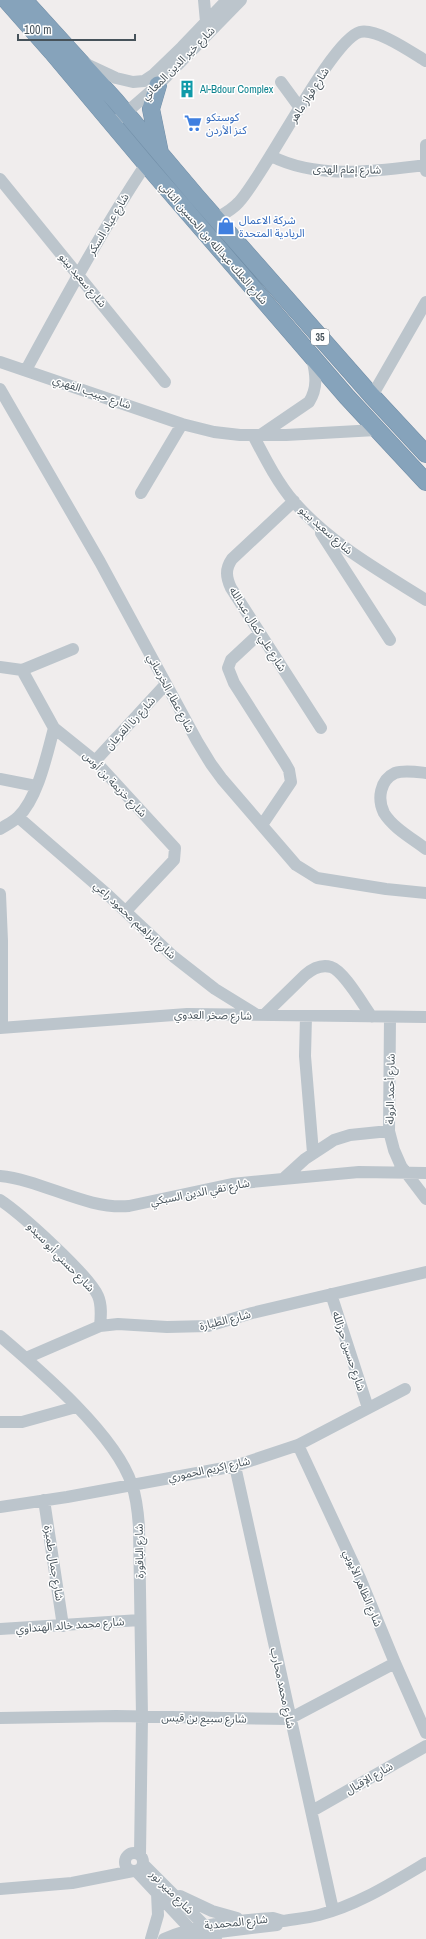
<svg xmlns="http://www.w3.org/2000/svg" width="426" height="1939" font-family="'Archivo Narrow','Noto Sans Arabic',sans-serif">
<rect width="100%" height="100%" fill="#f0eded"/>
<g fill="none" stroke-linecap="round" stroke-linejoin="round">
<g stroke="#718ea7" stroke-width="18">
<path id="highway" d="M 6,0 L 52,52 L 146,164 L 347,397 L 426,482
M 24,0 L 115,100 L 197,197 L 372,396 L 426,454
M 158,85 L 151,109 L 160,153"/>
</g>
<path stroke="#bcc5cc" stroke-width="12" d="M 204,0 L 206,22
M 86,64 L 116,78 L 133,82 L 144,81 L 153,75 L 182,47 L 227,0
M 281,82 L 300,108
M 120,118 L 158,85 L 241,0
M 426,145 L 426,171
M 271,156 C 318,180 376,171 426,165
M 0,179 L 165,382
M 217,218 C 224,214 233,209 239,202 C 266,173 331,40 360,32 C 377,28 411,52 426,61
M 0,362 L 182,424 L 214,432 L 240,435 L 286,435 L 376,430
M 26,370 C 64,300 102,230 146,164
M 0,389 L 100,562 L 197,741 L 211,764 L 222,779 L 296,865 L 317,878 L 386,889 L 426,893
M 372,396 L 426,302
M 262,434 L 309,402 C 318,388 316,374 312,358
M 253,435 C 265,458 277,482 294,502 C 331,544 380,571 426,600
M 141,493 L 182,424
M 294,501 L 232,559 C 225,569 226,577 231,588 L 321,728
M 321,533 L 390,640
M 260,633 L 231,660 L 228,668 L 234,683 L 285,763 L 289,770 L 291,782 L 262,825
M 0,667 L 22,670 L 54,728 L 95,761 L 175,848 L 174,860 L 126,911
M 22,670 L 73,649
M 95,761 L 166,684
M 426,773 C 417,772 404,770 395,773 C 380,780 377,799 384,813 C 393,828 413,839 426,849
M 0,779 L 36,786
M 18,817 L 108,895 L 174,957 L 215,989 L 257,1015
M 0,829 C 6,825 13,822 18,817 C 38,798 47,754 54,728
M 0,894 L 2,941 L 2,1028
M 264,1015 L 305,975 C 312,969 321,964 331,967 C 344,971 363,1005 372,1017
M 306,1016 L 305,1056 L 313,1153
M 390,1017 L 389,1131 L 394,1150 L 401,1166 L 426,1199
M 0,1028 L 187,1014 L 426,1017
M 0,1176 C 43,1180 86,1210 129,1206 L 232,1184 L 283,1179 L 305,1159 L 334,1140 L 350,1135 L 389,1131
M 283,1179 L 359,1172 L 426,1173
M 0,1200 C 20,1213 89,1275 98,1296 C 102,1305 101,1316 100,1326
M 331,1294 L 368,1408
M 0,1336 C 41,1371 116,1435 132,1485 C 137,1499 138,1513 139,1527 L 142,1717 L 140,1855
M 26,1358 L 100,1326 L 118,1324 L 167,1327 L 208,1326 L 252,1313 L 426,1272
M 0,1422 L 22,1422 L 76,1407
M 298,1445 L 360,1578 L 395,1663 L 426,1733
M 235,1466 L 333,1910
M 44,1500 L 63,1626
M 0,1507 L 67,1497 L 235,1466 L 298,1445 L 405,1389
M 0,1629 L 140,1620
M 0,1718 L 116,1716 L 289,1719 L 395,1663
M 312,1811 L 426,1746
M125 1862a9 9 0 1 1 18 0a9 9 0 1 1-18 0Z
M 143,1864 L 204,1925 L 216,1939
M 136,1871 L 194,1933
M 0,1889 L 72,1883 L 133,1871
M 180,1896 L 212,1911 L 237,1918
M 283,1921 C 295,1919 307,1918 319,1915 C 358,1905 392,1883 426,1863
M 151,1939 L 158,1915 L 157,1893
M 164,1939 C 201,1923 233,1921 273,1918 L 283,1921
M 187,1939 L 211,1933 L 277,1925"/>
<use href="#highway" stroke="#86a3bb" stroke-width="17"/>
</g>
<defs>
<g id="building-bare" transform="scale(1.38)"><path d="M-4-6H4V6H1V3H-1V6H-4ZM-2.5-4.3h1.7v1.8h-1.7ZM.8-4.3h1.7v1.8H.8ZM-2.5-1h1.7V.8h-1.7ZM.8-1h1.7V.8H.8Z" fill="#0f9aa8" stroke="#fff" stroke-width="2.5" paint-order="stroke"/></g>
<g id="supermarket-bare" transform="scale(1.38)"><path d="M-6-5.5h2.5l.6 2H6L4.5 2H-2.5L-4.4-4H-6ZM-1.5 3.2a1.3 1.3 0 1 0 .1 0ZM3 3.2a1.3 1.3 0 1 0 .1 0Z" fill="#3f7fe0" stroke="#fff" stroke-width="2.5" paint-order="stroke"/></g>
<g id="shop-bare" transform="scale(1.38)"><path d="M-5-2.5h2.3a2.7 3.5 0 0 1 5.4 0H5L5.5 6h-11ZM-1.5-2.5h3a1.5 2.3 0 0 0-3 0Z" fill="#3f7fe0" stroke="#fff" stroke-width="2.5" paint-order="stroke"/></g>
</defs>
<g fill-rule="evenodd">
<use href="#building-bare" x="187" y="89"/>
<use href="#supermarket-bare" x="193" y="123"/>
<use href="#shop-bare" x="226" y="226"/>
</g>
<g text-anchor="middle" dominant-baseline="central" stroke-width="3" stroke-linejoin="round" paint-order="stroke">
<rect fill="#fff" stroke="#7e868c" stroke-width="1" x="311" y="329" width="18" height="16" rx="3"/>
<g font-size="10" font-weight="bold" fill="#46525a">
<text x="320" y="337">35</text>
</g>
<g font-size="11" fill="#46525a" stroke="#fff">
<text transform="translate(178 63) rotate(-45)">شارع خير الدين المعاني</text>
<text transform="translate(309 95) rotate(-57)">شارع فواز ماهر</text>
<text transform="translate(347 169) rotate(1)">شارع إمام الهدى</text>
<text transform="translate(108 224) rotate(-59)">شارع عياد السكر</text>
<text transform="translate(214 243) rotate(49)">شارع الملك عبدالله بن الحسين الثاني</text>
<text transform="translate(83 280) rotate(50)">شارع سعيد بينو</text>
<text transform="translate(92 392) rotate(19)">شارع حبيب الفهري</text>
<text transform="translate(326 530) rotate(41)">شارع سعيد بينو</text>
<text transform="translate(258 629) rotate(58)">شارع علي كمال عبدالله</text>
<text transform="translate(171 693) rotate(62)">شارع عطاء الخرساني</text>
<text transform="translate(130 723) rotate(-47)">شارع رنا القرعان</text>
<text transform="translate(115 784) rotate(46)">شارع خزيمة بن أوس</text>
<text transform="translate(135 920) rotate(43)">شارع إبراهيم محمود راعي</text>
<text transform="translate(213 1015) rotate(1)">شارع صخر العدوي</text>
<text transform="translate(390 1089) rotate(-89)">شارع أحمد الرولة</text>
<text transform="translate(200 1192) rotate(-11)">شارع تقي الدين السبكي</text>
<text transform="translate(61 1257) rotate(46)">شارع حسني أبو سيدو</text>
<text transform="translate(225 1320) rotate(-14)">شارع الطيارة</text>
<text transform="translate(349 1351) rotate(72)">شارع حسين حرزالله</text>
<text transform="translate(209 1469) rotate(-12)">شارع إكريم الحموري</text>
<text transform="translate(139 1551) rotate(-91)">شارع الباقورة</text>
<text transform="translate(54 1563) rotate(81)">شارع جمال طميزة</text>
<text transform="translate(363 1588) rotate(67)">شارع الظاهر الأيوبي</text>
<text transform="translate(70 1625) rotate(-4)">شارع محمد خالد الهنداوي</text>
<text transform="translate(283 1688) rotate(78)">شارع محمد محارب</text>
<text transform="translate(204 1718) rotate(1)">شارع سبيع بن قيس</text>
<text transform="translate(369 1778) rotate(-30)">شارع الإقبال</text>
<text transform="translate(172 1892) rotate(45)">شارع منير نور</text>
<text transform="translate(236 1922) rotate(-6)">شارع المحمدية</text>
</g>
<g font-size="11" fill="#0d838f" stroke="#fff" text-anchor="start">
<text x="200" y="89">Al-Bdour Complex</text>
</g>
<g font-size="11" fill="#366cbe" stroke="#fff" text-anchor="start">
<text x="206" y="117">كوستكو<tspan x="206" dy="13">كنز الأردن</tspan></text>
<text x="239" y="220">شركة الاعمال<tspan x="239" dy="13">الريادية المتحدة</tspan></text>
</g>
</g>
<path d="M18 34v6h117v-6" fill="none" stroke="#46525a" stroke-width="2"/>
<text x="24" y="34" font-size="12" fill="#46525a" stroke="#ffffff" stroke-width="3" paint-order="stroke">100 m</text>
</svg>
